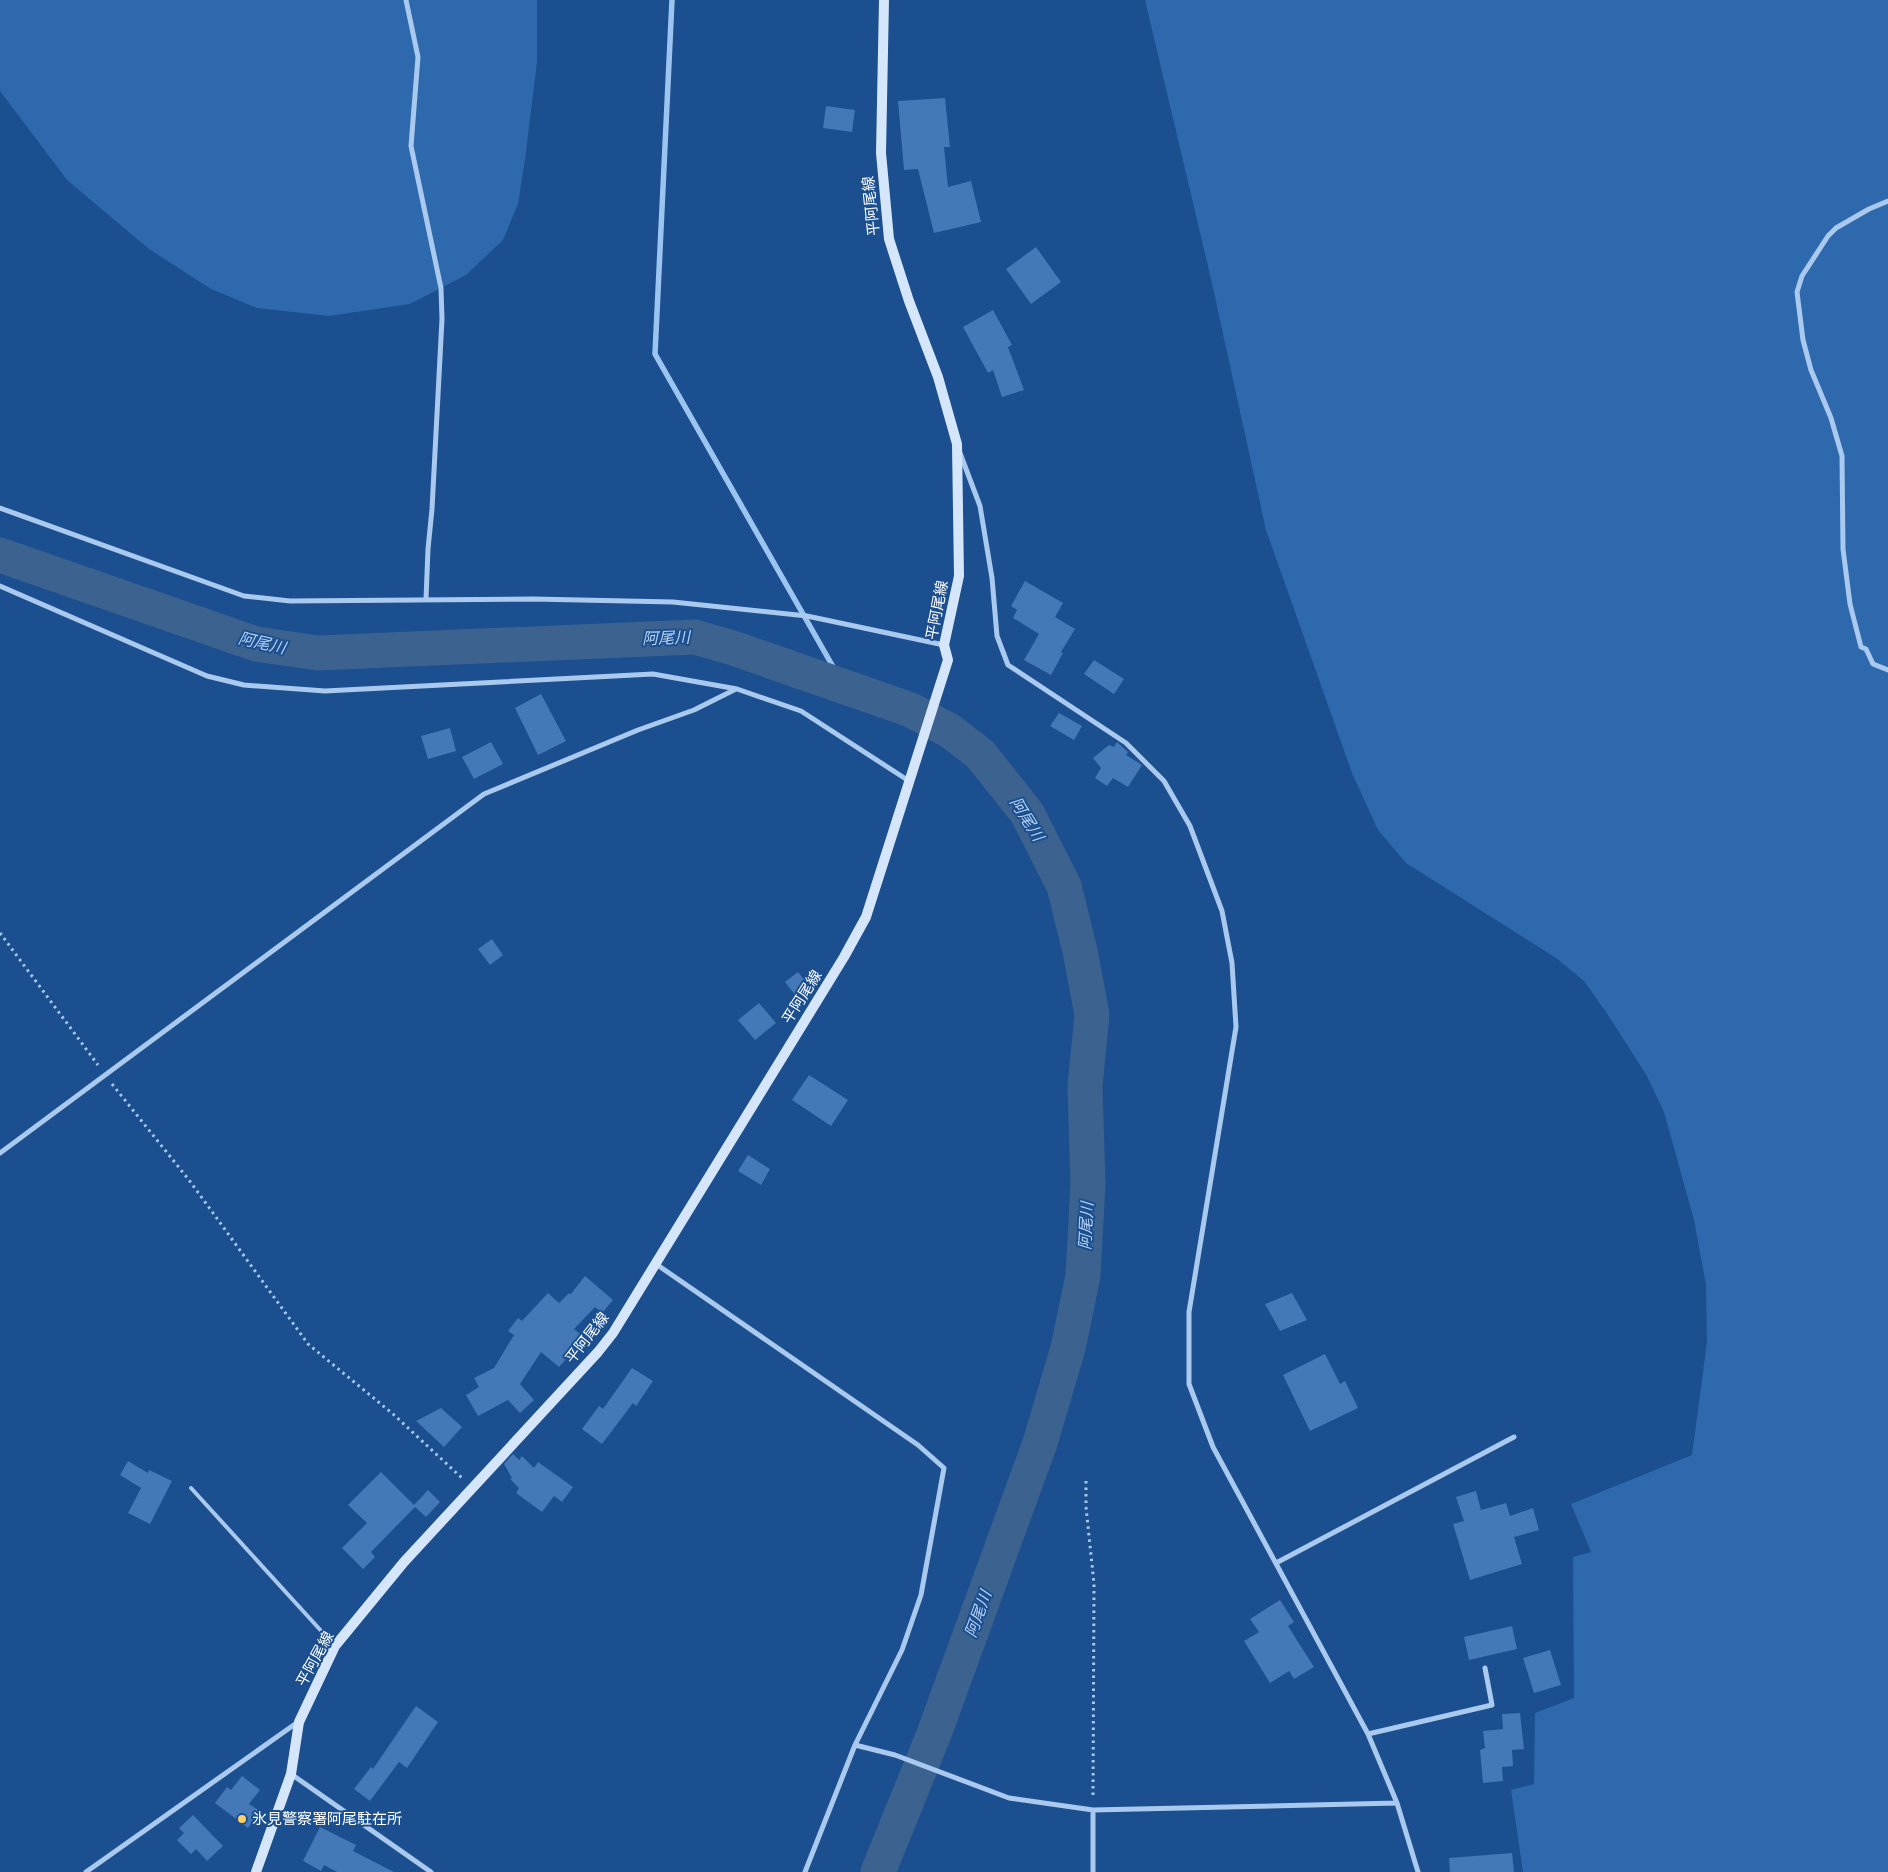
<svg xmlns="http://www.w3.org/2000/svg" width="1888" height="1872" font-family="'Fira Sans Condensed','Noto Sans JP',sans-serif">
<rect width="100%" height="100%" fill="#1b4f8f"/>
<path fill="#2e69ad" d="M 0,0 L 537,0 L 537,62 L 525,160 L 518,204 L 503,240 L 466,275 L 410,304 L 329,316 L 257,308 L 211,289 L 149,249 L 67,180 L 0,91 Z
M 1145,0 L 1888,0 L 1888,1872 L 1523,1872 L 1511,1790 L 1534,1784 L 1535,1713 L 1574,1698 L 1573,1557 L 1591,1552 L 1571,1504 L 1692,1455 L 1707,1342 L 1706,1285 L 1694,1220 L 1664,1112 L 1647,1076 L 1608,1015 L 1584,981 L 1556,958 L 1406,863 L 1378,830 L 1352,773 L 1266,530 L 1211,279 Z"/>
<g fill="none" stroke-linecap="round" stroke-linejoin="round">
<path stroke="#9cc4f0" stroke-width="5.5" d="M 672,0 L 655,354 L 844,686"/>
<path stroke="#3c6290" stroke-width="35" d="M 0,555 L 256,644 L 318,653 L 695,637 L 733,648 L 911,710 L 950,731 L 980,754 L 1027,813 L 1064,886 L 1080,951 L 1092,1015 L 1085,1086 L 1088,1184 L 1083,1276 L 1068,1348 L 1040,1443 L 934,1734 L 878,1872"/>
</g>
<path fill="#4478b7" d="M 945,98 L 950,147 L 944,147 L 948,187 L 971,181 L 981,222 L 934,233 L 918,169 L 904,170 L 898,101 Z
M 826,106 L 855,110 L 852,132 L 823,128 Z
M 1036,247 L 1061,282 L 1031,304 L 1006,269 Z
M 993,310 L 1012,345 L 1008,347 L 1024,390 L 1002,397 L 993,370 L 988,373 L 963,327 Z
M 1025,581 L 1063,603 L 1055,617 L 1075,629 L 1061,652 L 1063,653 L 1051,675 L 1024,660 L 1039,634 L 1013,618 L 1017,610 L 1011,606 Z
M 1094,660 L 1124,679 L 1114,694 L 1084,674 Z
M 541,694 L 566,741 L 538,755 L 515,708 Z
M 1059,713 L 1082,726 L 1074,740 L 1050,726 Z
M 450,728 L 456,751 L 428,759 L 421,736 Z
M 491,742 L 503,764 L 474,779 L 462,757 Z
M 1117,742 L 1128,752 L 1126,755 L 1142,765 L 1128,787 L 1113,778 L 1107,786 L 1095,778 L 1101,768 L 1093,758 L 1109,745 L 1114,747 Z
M 492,939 L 503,955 L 490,965 L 478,949 Z
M 798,972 L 809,986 L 796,996 L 785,982 Z
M 759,1003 L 776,1023 L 755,1040 L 738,1020 Z
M 809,1075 L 848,1100 L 831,1126 L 792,1100 Z
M 748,1155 L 770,1169 L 761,1185 L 738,1171 Z
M 585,1276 L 613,1300 L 602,1313 L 595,1307 L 574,1329 L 585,1338 L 559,1367 L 541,1352 L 520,1384 L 534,1400 L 520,1413 L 508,1400 L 478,1416 L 466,1395 L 479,1387 L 474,1378 L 494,1368 L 514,1335 L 508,1331 L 518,1318 L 522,1321 L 548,1293 L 559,1303 L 569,1293 L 570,1295 Z
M 1292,1293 L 1307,1320 L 1280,1331 L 1265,1304 Z
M 1325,1354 L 1340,1384 L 1345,1381 L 1358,1408 L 1310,1431 L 1283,1375 Z
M 632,1368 L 653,1381 L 636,1406 L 633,1403 L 602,1444 L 582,1429 L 599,1406 L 603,1409 Z
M 441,1408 L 462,1427 L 444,1447 L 416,1421 Z
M 513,1454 L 519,1460 L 522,1456 L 534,1468 L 538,1462 L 573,1487 L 562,1502 L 554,1496 L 542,1512 L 516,1493 L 519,1488 L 510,1479 L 512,1478 L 504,1464 Z
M 128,1461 L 148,1473 L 149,1470 L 172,1481 L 150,1524 L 128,1513 L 141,1488 L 120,1475 Z
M 381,1472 L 414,1505 L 428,1490 L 440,1502 L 426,1517 L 415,1507 L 371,1552 L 375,1557 L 363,1569 L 342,1548 L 367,1523 L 348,1505 Z
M 1476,1491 L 1481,1510 L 1506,1503 L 1510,1516 L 1533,1508 L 1539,1530 L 1514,1537 L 1522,1564 L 1470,1580 L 1453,1524 L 1464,1521 L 1456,1497 Z
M 1280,1600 L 1294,1622 L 1288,1626 L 1314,1667 L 1294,1679 L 1289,1671 L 1270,1683 L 1244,1641 L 1259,1632 L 1250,1619 Z
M 1512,1626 L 1517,1649 L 1469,1660 L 1464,1637 Z
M 1550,1650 L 1561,1685 L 1534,1693 L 1523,1658 Z
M 416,1706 L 438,1722 L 407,1768 L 399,1762 L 370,1801 L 354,1789 L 371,1767 L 373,1769 Z
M 1520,1713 L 1524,1749 L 1512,1750 L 1513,1766 L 1502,1767 L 1503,1781 L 1483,1783 L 1480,1750 L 1485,1748 L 1483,1731 L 1503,1729 L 1502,1714 Z
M 242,1776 L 260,1790 L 249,1804 L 260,1811 L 248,1828 L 215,1803 L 227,1787 L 231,1790 Z
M 193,1815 L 223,1846 L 207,1861 L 196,1849 L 191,1854 L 177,1840 L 184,1833 L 179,1828 Z
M 320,1827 L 356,1845 L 353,1851 L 394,1872 L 337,1872 L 324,1865 L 321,1871 L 303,1861 Z
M 1512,1853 L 1514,1872 L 1450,1872 L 1449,1858 Z"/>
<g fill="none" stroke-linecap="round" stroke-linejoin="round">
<path stroke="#a9c9ee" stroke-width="3" stroke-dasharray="2.5 4" stroke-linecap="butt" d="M 0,933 L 98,1065
M 112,1084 L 189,1180 L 308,1344 L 393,1414 L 463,1479
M 1086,1481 L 1086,1507 L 1094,1584 L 1093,1799"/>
<path stroke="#a9c9ee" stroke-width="4" d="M 191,1488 L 334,1645"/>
<path stroke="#a9c9ee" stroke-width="5" d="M 406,0 L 418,57 L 411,146 L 441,288 L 442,319 L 432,509 L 428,549 L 426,599
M 1888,201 L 1869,209 L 1836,228 L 1828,236 L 1802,276 L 1797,292 L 1803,340 L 1811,370 L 1831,418 L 1842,456 L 1843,549 L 1850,604 L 1861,647 L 1866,649 L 1873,664 L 1888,670
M 960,453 L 980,506 L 992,578 L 997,636 L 1008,665 L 1126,743 L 1164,781 L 1190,826 L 1222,911 L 1232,963 L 1236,1027 L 1189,1312 L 1189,1384 L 1213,1447 L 1368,1734 L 1397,1803 L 1418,1872
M 0,508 L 244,596 L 290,601 L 533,599 L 673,602 L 807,616 L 944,645
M 0,586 L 207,676 L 244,685 L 325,691 L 653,674 L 737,689 L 801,711 L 909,781
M 0,1153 L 484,794 L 638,730 L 694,710 L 736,689
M 656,1264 L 918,1445 L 944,1468 L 921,1595 L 902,1650 L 855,1745 L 805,1872
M 1276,1563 L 1514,1437
M 1368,1734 L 1492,1705 L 1485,1668
M 855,1745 L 895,1755 L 1009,1798 L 1093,1810 L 1397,1803
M 291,1774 L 431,1872
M 86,1872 L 298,1722
M 1093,1872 L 1093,1810"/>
<path stroke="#d6e6fa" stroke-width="10" d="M 256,1872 L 291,1774 L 299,1722 L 335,1646 L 404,1562 L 598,1352 L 613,1333 L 844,957 L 866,917 L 948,660 L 944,645 L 959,576 L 957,444 L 938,377 L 909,301 L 889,239 L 881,153 L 884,0"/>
</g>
<circle fill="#ffd166" stroke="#1b4f8f" stroke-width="2" cx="242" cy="1819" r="5"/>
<g text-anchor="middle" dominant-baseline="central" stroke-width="4" stroke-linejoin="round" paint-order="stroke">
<g font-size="15" fill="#fff" stroke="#1b4f8f">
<text transform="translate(871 206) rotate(-96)">平阿尾線</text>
<text transform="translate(937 610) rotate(-79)">平阿尾線</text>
<text transform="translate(802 997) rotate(-58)">平阿尾線</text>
<text transform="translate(587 1338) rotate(-52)">平阿尾線</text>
<text transform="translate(315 1659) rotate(-61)">平阿尾線</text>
</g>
<g font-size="15" fill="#fff" stroke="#1b4f8f" text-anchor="start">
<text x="252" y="1819">氷見警察署阿尾駐在所</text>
</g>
<g font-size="16" font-style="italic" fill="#b5d3f5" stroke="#1b4f8f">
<text transform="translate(666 638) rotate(-2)">阿尾川</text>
<text transform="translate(262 643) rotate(13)">阿尾川</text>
<text transform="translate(1027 819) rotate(58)">阿尾川</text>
<text transform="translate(1086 1226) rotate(-87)">阿尾川</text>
<text transform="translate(978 1614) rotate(-70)">阿尾川</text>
</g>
</g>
</svg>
